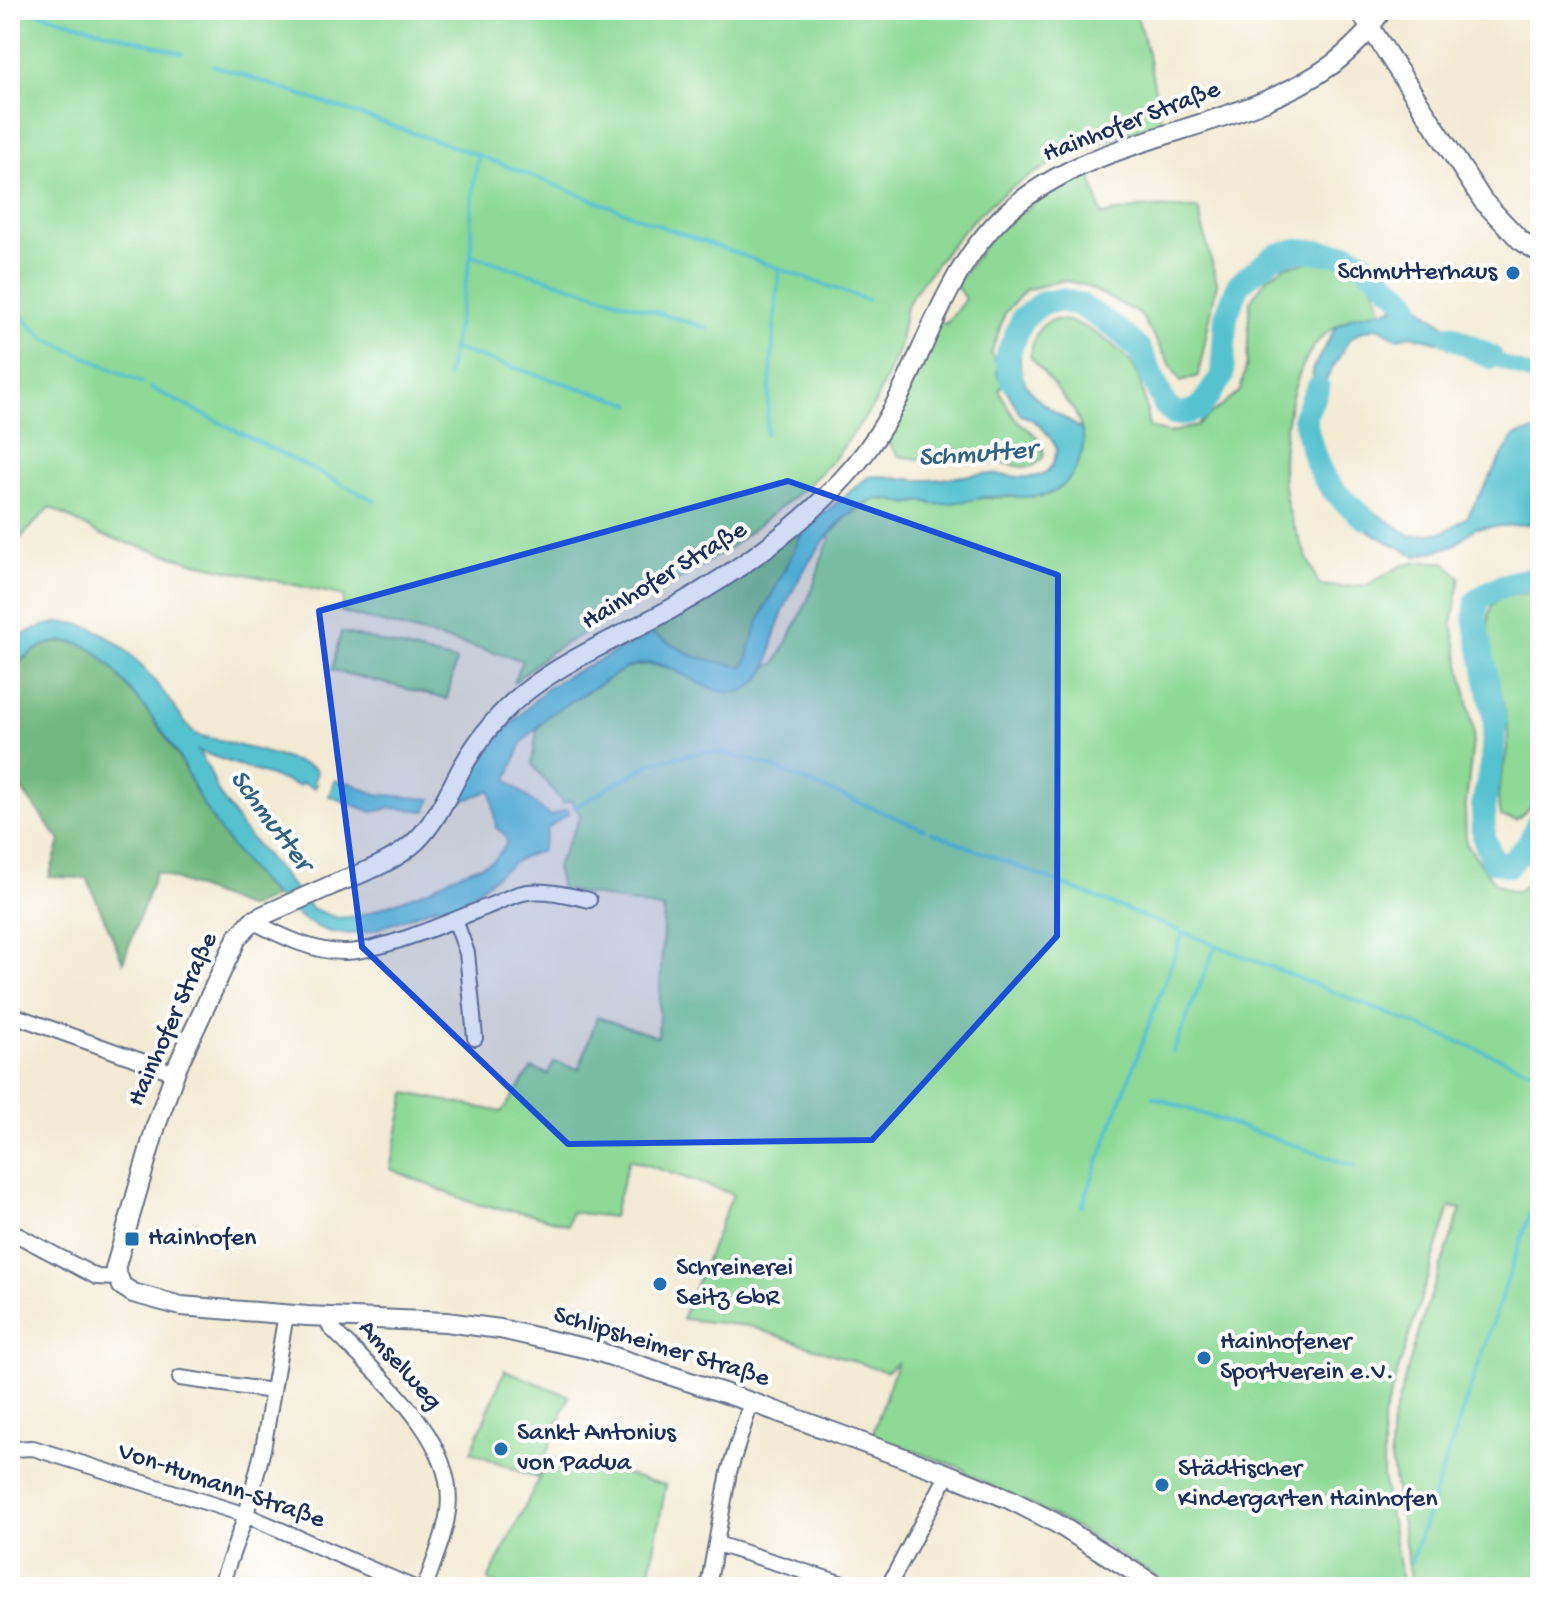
<svg xmlns="http://www.w3.org/2000/svg" width="1550" height="1597" font-family="'Gochi Hand',sans-serif">
<rect width="100%" height="100%" fill="#fff"/>
<filter id="ink" filterUnits="userSpaceOnUse"><feTurbulence type="fractalNoise" baseFrequency=".0125" numOctaves="2"/><feDisplacementMap in="SourceGraphic" scale="16" xChannelSelector="R" yChannelSelector="G"/><feConvolveMatrix kernelMatrix="1 2 1 2 8 2 1 2 1" color-interpolation-filters="sRGB"/></filter>
<filter id="wash" filterUnits="userSpaceOnUse"><feTurbulence type="fractalNoise" baseFrequency=".006" numOctaves="4" result="noise"/><feDisplacementMap in="SourceGraphic" scale="32" xChannelSelector="R" yChannelSelector="G"/><feGaussianBlur stdDeviation="1.8" result="paint"/><feColorMatrix in="noise" values="0 0 0 0 0 0 0 0 0 0 0 0 0 0 0 0 0 1.4 0 .05"/><feComposite in="paint" operator="in"/></filter>
<g filter="url(#wash)">
<rect width="100%" height="100%" fill="#f2ead3"/>
<path fill="#8fd996" stroke="#55847a" stroke-width="2" d="M 10,10 L 1135,10 L 1148,54 L 1161,122 C 1096,143 1029,166 979,214 C 954,238 933,268 912,296 L 905,311 L 899,348 L 874,405 L 835,458 L 807,486 L 728,549 L 678,581 L 550,652 L 513,683 L 522,660 L 341,612 L 344,596 L 196,563 L 101,535 L 50,507 L 10,549 Z
M 1090,173 L 1102,215 L 1145,207 L 1198,209 L 1217,283 L 1198,376 L 1181,382 L 1140,314 L 1084,285 L 1064,280 L 1025,290 L 1005,313 L 991,354 L 996,363 L 1002,386 L 999,390 C 1004,399 1009,410 1015,418 C 1027,431 1046,436 1043,458 L 1033,466 L 1022,467 L 971,455 L 919,459 L 899,456 L 885,438 L 939,321 L 946,324 L 965,299 L 956,285 L 992,235 L 1055,187 Z
M 1319,261 C 1327,261 1338,259 1345,261 C 1367,267 1379,293 1381,312 C 1359,315 1336,322 1320,339 C 1288,374 1276,459 1287,504 C 1294,532 1308,559 1319,585 L 1343,587 L 1367,585 L 1401,566 L 1418,562 L 1445,562 L 1460,577 L 1452,624 L 1474,732 L 1465,811 L 1466,843 L 1494,882 L 1510,891 L 1518,891 L 1526,885 L 1540,857 L 1540,1587 L 1405,1587 L 1411,1578 L 1390,1453 L 1392,1423 L 1420,1327 L 1461,1209 L 1450,1207 L 1383,1418 L 1383,1477 L 1403,1587 L 1174,1587 L 1067,1523 L 965,1473 L 964,1469 L 872,1436 L 897,1363 L 886,1372 L 749,1326 L 682,1319 L 733,1194 L 629,1159 L 613,1217 L 571,1212 L 568,1225 L 532,1214 L 475,1204 L 390,1169 L 406,1093 L 502,1112 L 532,1068 L 548,1074 L 554,1062 L 579,1069 L 597,1017 L 658,1037 L 664,909 L 561,889 L 556,867 L 581,816 L 571,800 L 563,803 L 532,764 L 537,730 L 549,715 L 625,669 C 664,654 691,682 728,693 L 760,678 L 769,666 L 776,663 C 789,638 802,614 813,588 C 819,571 820,556 830,540 L 829,535 L 847,517 L 876,499 L 898,500 L 908,504 L 924,501 L 932,504 L 984,498 L 1043,496 L 1052,493 L 1082,430 L 1075,412 L 1030,356 C 1032,345 1035,330 1046,323 C 1069,308 1128,350 1137,373 C 1144,389 1146,410 1149,427 L 1168,433 L 1196,426 L 1240,391 L 1247,363 L 1250,301 L 1267,278 L 1285,266 Z
M 1523,593 L 1540,596 L 1540,799 L 1516,820 L 1500,816 C 1493,789 1508,764 1508,736 C 1508,701 1480,638 1491,608 C 1496,596 1511,595 1523,593 Z
M 341,632 L 456,661 L 447,699 L 332,670 Z
M 505,1370 L 569,1396 L 537,1478 L 471,1452 Z
M 550,1457 L 603,1476 L 612,1471 L 666,1485 L 647,1587 L 504,1587 L 488,1580 Z"/>
<path fill="#73b97f" stroke="#47746e" stroke-width="2" d="M 796,531 L 801,535 C 786,572 762,607 751,645 C 748,654 750,660 742,667 L 695,657 L 649,632 Z
M 61,642 C 66,642 73,642 79,643 C 110,652 158,724 175,752 C 187,770 195,792 207,811 C 227,843 249,871 276,896 L 248,908 L 156,872 L 123,962 L 87,878 L 49,877 L 60,841 L 22,790 L 10,781 L 10,669 L 44,644 Z"/>
<path fill="#56c2d0" stroke="#387897" stroke-width="2" d="M 1389,281 C 1402,285 1418,305 1428,313 C 1446,329 1461,331 1480,352 L 1460,349 L 1450,341 L 1437,342 L 1411,335 L 1397,338 L 1378,327 L 1360,332 L 1349,340 L 1325,381 L 1325,396 L 1316,414 L 1304,417 L 1314,383 L 1312,370 L 1336,327 L 1352,317 L 1393,308 L 1394,298 L 1388,296 L 1386,282 Z
M 1021,347 C 1013,395 1050,407 1082,430 C 1085,443 1083,452 1077,465 C 1061,506 1024,495 988,497 C 978,498 969,501 958,502 C 951,503 942,505 934,504 C 930,504 927,501 923,501 C 919,501 915,503 911,503 C 899,504 888,496 875,500 C 832,510 784,597 774,638 C 770,657 769,673 752,686 C 722,707 689,673 662,665 C 649,661 638,664 626,668 L 549,715 L 522,743 L 507,780 L 550,816 L 567,809 L 569,813 L 548,828 L 541,852 C 513,854 485,890 459,902 C 452,906 443,905 436,907 C 402,917 368,941 331,932 C 284,920 232,851 207,811 C 195,793 188,771 176,752 C 161,728 143,705 125,684 C 113,669 100,651 81,644 C 53,634 30,652 10,669 L 10,643 C 80,592 128,646 170,701 C 177,710 187,729 196,734 C 205,738 216,739 226,742 C 255,750 286,757 314,768 L 317,772 L 313,783 L 317,784 L 315,788 L 301,783 L 299,786 L 198,751 C 206,763 212,774 216,787 C 221,801 234,811 240,826 L 311,908 L 337,918 L 359,916 L 431,889 L 451,877 L 493,861 L 507,843 L 504,834 L 496,828 L 491,790 L 452,805 L 473,767 L 487,754 L 500,735 L 546,689 L 567,676 L 653,634 L 695,657 L 742,667 C 750,660 748,654 751,644 C 762,606 786,572 801,535 L 807,527 L 868,477 C 884,474 901,479 918,480 C 940,481 959,476 980,474 C 1010,471 1051,494 1057,449 C 1049,434 1037,419 1021,415 L 997,374 L 998,350 Z
M 1540,430 L 1540,523 L 1475,528 L 1453,546 L 1417,556 C 1393,545 1348,525 1339,498 L 1374,512 L 1411,536 L 1444,532 L 1467,517 L 1514,436 Z
M 335,780 L 346,785 L 348,782 L 376,794 L 432,799 L 426,811 L 392,808 L 372,812 L 329,796 Z"/>
<g fill="none" stroke-linecap="round" stroke-linejoin="round">
<path stroke="#56c2d0" stroke-width="4" d="M 28,10 L 182,53
M 213,65 L 478,155 L 671,230 L 867,300
M 471,255 L 707,328
M 10,302 L 34,329 L 45,338 L 142,383
M 453,349 L 632,404
M 447,377 L 471,255 L 471,204 L 478,155
M 151,388 L 374,500
M 766,434 L 779,270
M 575,807 L 653,762 L 703,752 L 723,753 L 761,763 L 924,829
M 931,832 L 1540,1074
M 1173,1052 L 1216,945
M 1154,1097 L 1354,1166
M 1082,1206 L 1183,932
M 1411,1562 L 1540,1184"/>
<path stroke="#56c2d0" stroke-width="14" d="M 1491,357 L 1540,379"/>
<path stroke="#56c2d0" stroke-width="24" d="M 1450,336 L 1491,357
M 1012,380 L 1006,358 L 1023,318 L 1042,303 L 1060,300 L 1080,305 L 1118,330 L 1140,350 L 1165,405 L 1174,413 L 1184,414 L 1200,408 L 1222,376 L 1226,316 L 1239,284 L 1274,256 L 1297,250 L 1349,255 L 1361,261 L 1407,301 L 1406,303
M 1318,388 L 1304,417 C 1316,468 1321,486 1365,518
M 1540,580 C 1515,579 1496,586 1477,601 L 1475,618 L 1495,721 L 1492,760 L 1483,807 L 1484,838 L 1493,861 L 1509,865 L 1529,843 L 1540,818"/>
</g>
</g>
<g filter="url(#ink)">
<g fill="none" stroke-linecap="round" stroke-linejoin="round">
<g stroke="#667087" stroke-width="18">
<path id="minor" d="M 1371,28 L 1385,10
M 252,921 C 279,935 315,953 346,952 C 381,951 447,923 481,909 C 496,904 512,894 528,892 C 549,890 568,895 589,900
M 449,922 L 457,925 L 467,953 L 475,1038
M 10,1014 L 175,1073
M 10,1231 L 97,1277 L 117,1278
M 326,1317 L 330,1327 C 375,1373 458,1439 448,1511 C 445,1536 433,1563 425,1587
M 180,1378 L 272,1391
M 10,1449 L 33,1448 L 246,1515 L 412,1587
M 717,1544 L 853,1587
M 220,1587 L 246,1515 L 263,1449 L 286,1314
M 708,1587 L 729,1472 L 751,1402
M 888,1587 L 948,1474"/>
</g>
<g stroke="#667087" stroke-width="22">
<path id="tertiary" d="M 1359,10 L 1483,201 L 1520,240 L 1540,253
M 1158,1587 L 1056,1523 L 1009,1499 L 948,1474 L 751,1402 L 593,1350 L 500,1329 L 446,1322 L 307,1316 L 181,1306 L 133,1293 L 122,1286 L 115,1269 L 156,1126 L 177,1067 L 237,938 L 252,921 L 264,915 C 287,905 309,895 332,885 C 361,873 393,863 416,841 C 437,821 449,791 463,766 C 478,740 500,712 524,693 C 568,658 622,636 671,609 C 739,571 806,524 856,464 C 924,384 933,270 1018,203 C 1109,131 1239,132 1333,64 C 1347,53 1359,41 1371,28"/>
</g>
<use href="#minor" stroke="#fff" stroke-width="14"/>
<use href="#tertiary" stroke="#fff" stroke-width="18"/>
</g>
</g>
<path fill="#1d4ed8" fill-opacity="0.2" stroke="#1d4ed8" stroke-width="6" stroke-linejoin="round" d="M 788,481 L 1058,575 L 1057,936 L 872,1140 L 568,1144 L 362,947 L 319,611 Z"/>
<g fill="#1f6fb2" stroke="#fff" stroke-width="3">
<circle cx="1513" cy="273" r="8"/>
<rect x="124" y="1231" width="16" height="16" rx="4"/>
<circle cx="660" cy="1284" r="8"/>
<circle cx="1204" cy="1358" r="8"/>
<circle cx="501" cy="1449" r="8"/>
<circle cx="1162" cy="1485" r="8"/>
</g>
<g text-anchor="middle" dominant-baseline="central" stroke-width="8" stroke-linejoin="round" paint-order="stroke">
<g font-size="26" fill="#1b2f5e" stroke="#fff">
<text transform="translate(1132 123) rotate(-21)">Hainhofer Straße</text>
<text transform="translate(665 577) rotate(-31)">Hainhofer Straße</text>
<text transform="translate(174 1020) rotate(-66)">Hainhofer Straße</text>
<text transform="translate(661 1348) rotate(17)">Schlipsheimer Straße</text>
<text transform="translate(399 1366) rotate(48)">Amselweg</text>
<text transform="translate(221 1487) rotate(19)">Von-Humann-Straße</text>
</g>
<g font-size="26" fill="#1b2f5e" stroke="#fff" text-anchor="start">
<text x="1497" y="273" text-anchor="end">Schmutterhaus</text>
<text x="148" y="1239">Hainhofen</text>
<text x="676" y="1269">Schreinerei<tspan x="676" dy="30">Seitz GbR</tspan></text>
<text x="1220" y="1343">Hainhofener<tspan x="1220" dy="30">Sportverein e.V.</tspan></text>
<text x="517" y="1434">Sankt Antonius<tspan x="517" dy="30">von Padua</tspan></text>
<text x="1178" y="1470">Städtischer<tspan x="1178" dy="30">Kindergarten Hainhofen</tspan></text>
</g>
<g font-size="28" font-style="italic" fill="#306286" stroke="#fff">
<text transform="translate(977 455) rotate(-4)">Schmutter</text>
<text transform="translate(270 821) rotate(53)">Schmutter</text>
</g>
</g>
<rect width="1550" height="1597" fill="none" stroke="#fff" stroke-width="40"/>
</svg>
